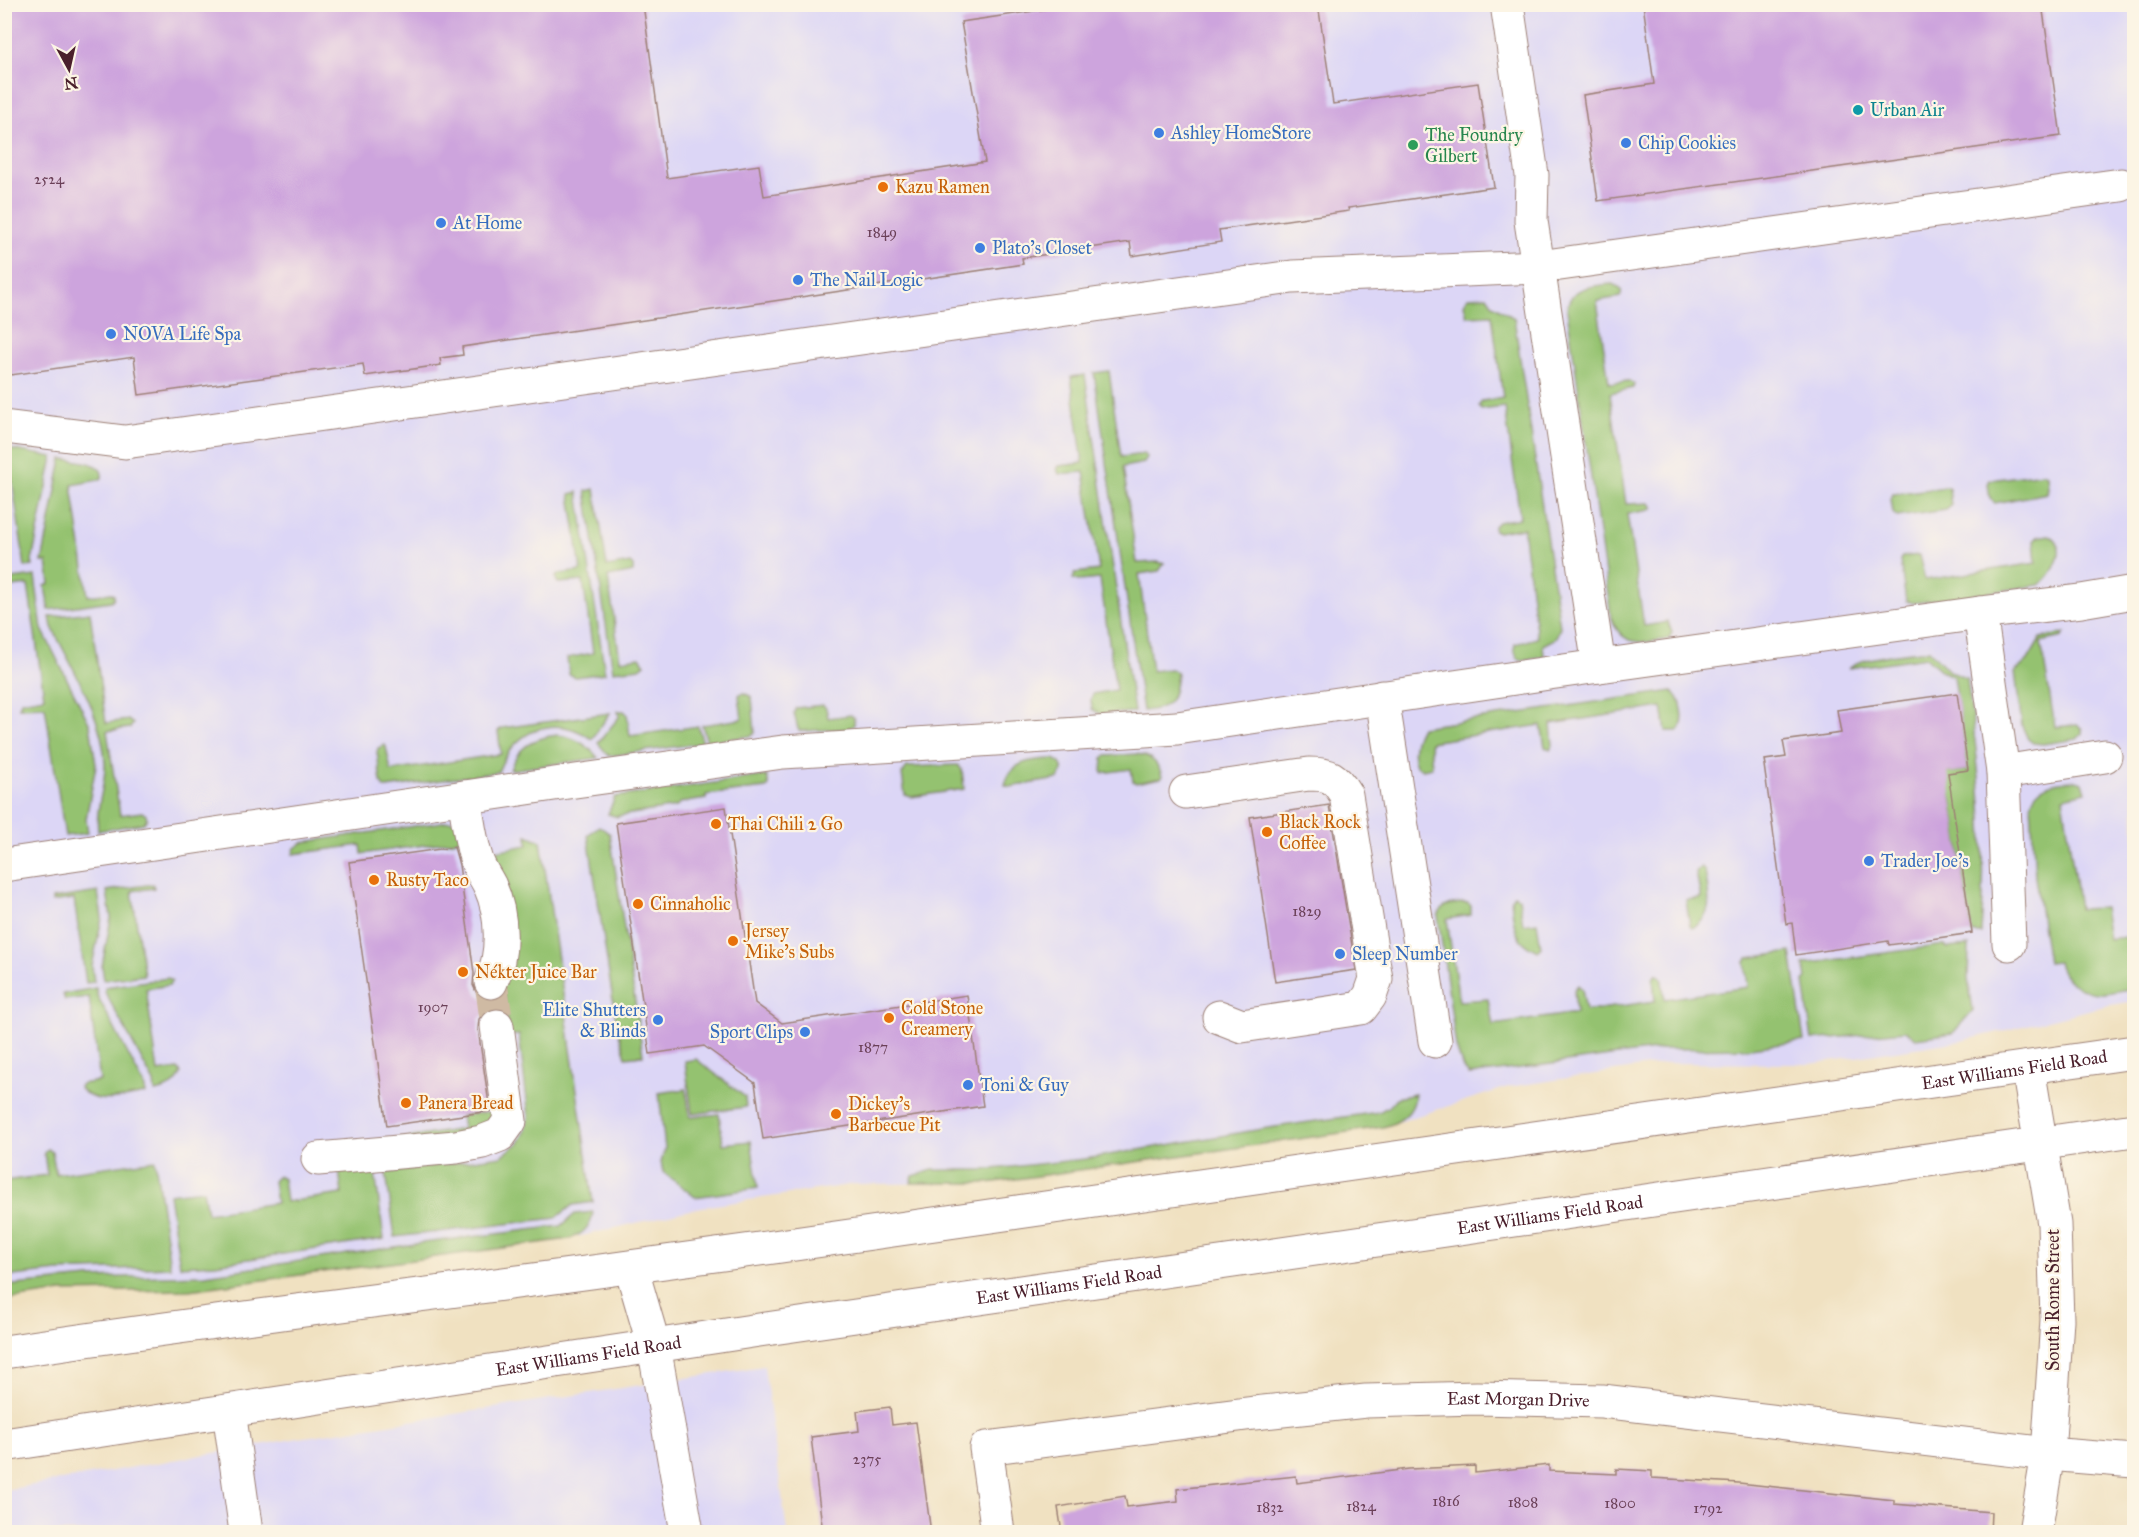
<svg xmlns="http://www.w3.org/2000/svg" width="2139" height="1537" font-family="'IM FELL Great Primer',serif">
<rect width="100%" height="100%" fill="#fcf5e5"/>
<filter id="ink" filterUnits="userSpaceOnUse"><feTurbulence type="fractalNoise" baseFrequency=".0167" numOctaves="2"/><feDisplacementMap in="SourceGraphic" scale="12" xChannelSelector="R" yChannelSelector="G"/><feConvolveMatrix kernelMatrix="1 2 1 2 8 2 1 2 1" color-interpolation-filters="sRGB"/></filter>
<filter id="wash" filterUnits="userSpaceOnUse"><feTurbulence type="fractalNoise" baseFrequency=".008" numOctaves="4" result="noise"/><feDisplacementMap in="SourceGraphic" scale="24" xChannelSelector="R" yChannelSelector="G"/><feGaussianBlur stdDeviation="1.35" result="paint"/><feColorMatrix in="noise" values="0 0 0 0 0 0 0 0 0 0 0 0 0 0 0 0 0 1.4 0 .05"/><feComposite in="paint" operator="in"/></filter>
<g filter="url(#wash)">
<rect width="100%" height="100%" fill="#f0e1c1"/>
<path fill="#dcd6f6" d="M 4,5 L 2134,5 L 2134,1001 L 2105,1006 L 1961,1041 L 1810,1064 L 1668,1063 L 1508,1087 L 1383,1127 L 988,1183 L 855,1184 L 702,1207 L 569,1239 L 189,1290 L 62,1292 L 5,1300 Z
M 764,1366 L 787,1532 L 5,1532 L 5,1490 L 293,1439 Z"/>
<path fill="#94c270" stroke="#6f704e" stroke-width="1.5" d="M 1612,284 C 1619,286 1624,291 1620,297 L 1597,301 L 1609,383 L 1629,381 L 1634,384 L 1633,388 L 1610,393 L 1626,504 L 1650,503 L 1653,508 L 1650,510 L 1627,514 L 1644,626 L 1668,622 L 1672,633 L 1668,639 C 1641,643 1621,648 1611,616 L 1567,310 C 1569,286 1593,286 1612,284 Z
M 1487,296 L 1493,305 L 1514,318 L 1560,627 L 1556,638 L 1543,645 L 1544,656 L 1523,660 L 1517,658 L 1514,649 L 1515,644 L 1537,638 L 1523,528 L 1498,532 L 1494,530 L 1494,526 L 1498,522 L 1520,518 L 1505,407 L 1481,410 L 1479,406 L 1482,401 L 1503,398 L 1492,315 L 1467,316 L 1464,304 L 1468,297 Z
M 1109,371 L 1121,457 L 1144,454 L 1147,457 L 1144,463 L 1123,467 L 1137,563 L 1158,562 L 1164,564 L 1159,571 L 1139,574 L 1152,671 L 1171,669 L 1177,673 C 1174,701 1171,708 1143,711 L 1094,373 Z
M 1085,375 L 1134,712 L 1101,714 L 1092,710 L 1091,699 L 1093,694 L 1116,690 L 1100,579 L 1078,581 L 1073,579 L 1075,573 L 1099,570 L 1084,472 L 1059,474 L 1057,469 L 1059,466 L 1083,463 L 1071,377 Z
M 5,448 L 53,457 L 32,561 L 33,566 L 25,567 L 9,459 L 5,459 Z
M 62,459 C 75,461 105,461 102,478 L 98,480 L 72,485 L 88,596 L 111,593 L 114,595 L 114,598 L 111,601 L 49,610 L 45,586 L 50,584 L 47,562 L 42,562 Z
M 2043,473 L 2047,475 L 2048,488 L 2047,493 L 1995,503 L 1990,499 L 1988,484 L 1990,480 Z
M 1946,487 L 1949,489 L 1951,506 L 1946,510 L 1897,517 L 1893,513 L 1891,499 L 1893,494 Z
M 595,489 L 607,567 L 630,563 L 633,566 L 633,572 L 629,573 L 608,577 L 620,660 L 640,657 L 645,664 L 640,668 L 613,671 L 586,491 Z
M 578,492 L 605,673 L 575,677 L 569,674 L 567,658 L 593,653 L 583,581 L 559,583 L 557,582 L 556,577 L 559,574 L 581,571 L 570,494 Z
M 2049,535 C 2070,544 2054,576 2039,585 L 1913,603 L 1906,601 L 1900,560 L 1902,557 L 1919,555 L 1925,580 L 2036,563 L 2034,541 L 2037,537 Z
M 35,576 L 42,629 L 90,725 L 96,765 L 86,819 L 88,833 L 65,836 L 45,706 L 19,707 L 21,701 L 44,697 L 28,585 L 5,588 L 5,580 Z
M 90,612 L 106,723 L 128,720 L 133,724 L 130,728 L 107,731 L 120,815 L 142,812 L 146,815 L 147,818 L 144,823 L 98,831 C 95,806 106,786 105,763 C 103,715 72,669 52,627 L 50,617 Z
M 2065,633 L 2063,637 L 2041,642 L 2055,727 L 2078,725 L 2082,729 L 2082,734 L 2077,739 L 2043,744 L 2033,743 L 2028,739 L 2022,726 L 2015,672 L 2028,660 L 2041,638 Z
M 1929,650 L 1949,671 L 1967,679 C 1979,764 1988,847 1981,933 L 1972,933 L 1952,800 L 1945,773 L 1968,770 L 1954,677 L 1942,671 L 1926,657 L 1849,668 C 1857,657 1914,652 1929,650 Z
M 1672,691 C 1682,697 1687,722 1678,731 L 1666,731 L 1662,707 L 1551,724 L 1553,745 L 1550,750 L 1545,747 L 1541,725 L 1430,742 L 1432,767 L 1423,769 L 1416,766 C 1411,753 1414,739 1421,727 Z
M 744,693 L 752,697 L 755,733 L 750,736 L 707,742 L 702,725 L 742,719 L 739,696 L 740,694 Z
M 823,705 L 826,708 L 828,718 L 851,715 L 854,718 L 854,725 L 848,729 L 800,731 L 798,729 L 794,713 L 796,708 Z
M 618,711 L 624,711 L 627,714 L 630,736 L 698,726 L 703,743 L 609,756 L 598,743 L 619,717 Z
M 610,713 L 592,739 C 553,712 514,731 498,772 L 387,788 L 384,788 L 381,782 L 377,752 L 378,748 L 385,745 L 386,747 L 391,771 L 501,754 L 498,731 L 502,728 Z
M 558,735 C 575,737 588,745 598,758 L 510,770 C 517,747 535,737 558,735 Z
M 1137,754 C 1151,756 1158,762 1162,776 L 1161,778 L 1136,783 L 1133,781 L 1131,769 L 1102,773 L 1103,758 L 1105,756 Z
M 1054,759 C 1060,761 1062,765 1063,771 L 1058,779 L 1010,787 L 1005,785 C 1011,760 1032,760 1054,759 Z
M 955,765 L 958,765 L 962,770 L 964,789 L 911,797 L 905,795 L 902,774 L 907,767 Z
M 763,776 L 767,776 L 769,786 L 766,788 L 706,795 L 706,799 L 680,803 L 676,807 L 618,816 L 618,817 L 608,814 L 615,797 Z
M 2076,780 L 2083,782 L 2086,792 L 2063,797 L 2079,909 L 2104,908 L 2109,939 L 2134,936 L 2134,988 C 2111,992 2095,999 2074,984 C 2065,977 2061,973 2058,962 L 2048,963 L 2035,877 L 2031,803 C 2038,782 2057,782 2076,780 Z
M 449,821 L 455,821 L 462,838 L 453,841 L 362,854 L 361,845 L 293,854 L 295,848 L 304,842 Z
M 599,826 L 610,834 L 643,1055 L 626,1057 L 617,1027 L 588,835 Z
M 527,835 L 541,841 L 593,1202 L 573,1205 L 556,1218 L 395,1237 L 386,1173 L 501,1156 L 519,1143 L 525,1132 L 529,1117 L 519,1035 L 509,1036 L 484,853 L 528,845 Z
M 1701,867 L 1705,871 C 1708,893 1716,914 1693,928 L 1690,926 L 1686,900 L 1701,898 L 1696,872 Z
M 153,884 L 154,888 L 132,891 L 144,975 L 104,980 L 102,966 L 111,918 L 107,891 Z
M 98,892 L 102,918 L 92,966 L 94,982 L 86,983 L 74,899 L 52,902 L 52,899 Z
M 1514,895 L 1519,898 L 1523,924 L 1537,922 L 1541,947 L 1538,951 C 1512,941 1514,923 1511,899 Z
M 1468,903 L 1471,906 L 1471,915 L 1447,919 L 1459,1001 L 1488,999 L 1493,1025 L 1576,1013 L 1574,990 L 1578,985 L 1582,989 L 1586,1011 L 1655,1001 L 1653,979 L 1656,974 L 1661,977 L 1665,999 L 1748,987 L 1745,962 L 1748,958 L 1791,952 L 1804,1041 L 1750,1048 L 1662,1049 L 1469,1075 L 1463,1068 L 1456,1047 L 1438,916 C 1443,903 1455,903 1468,903 Z
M 1944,945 L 1947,948 L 1969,946 L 1968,979 L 1973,1010 L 1953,1033 L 1916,1038 L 1905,1031 L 1812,1040 L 1804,981 L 1806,980 L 1804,964 Z
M 168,978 L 172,981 L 169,985 L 146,989 L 158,1072 L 178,1069 L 181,1073 C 177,1085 167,1090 155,1092 L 154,1083 L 105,992 L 105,987 Z
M 96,988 L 97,995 L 144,1085 L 146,1094 C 124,1097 94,1108 79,1087 L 81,1084 L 100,1081 L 89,997 L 65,1000 L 63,994 Z
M 696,1059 L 745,1097 L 746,1107 L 692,1114 L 685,1061 Z
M 496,1067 C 498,1082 505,1102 498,1117 C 488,1138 406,1141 383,1143 L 383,1142 L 463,1129 L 461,1116 L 496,1110 L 491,1075 L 489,1075 L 488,1068 Z
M 686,1089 L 690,1117 L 719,1114 L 723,1144 L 751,1141 L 758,1188 L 695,1197 L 663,1172 L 661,1162 L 665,1149 L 659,1093 Z
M 1415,1094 C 1415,1113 1399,1123 1383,1127 L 988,1183 L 911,1183 L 913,1176 L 933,1170 L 983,1170 L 1085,1159 L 1268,1128 L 1379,1112 L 1388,1107 L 1396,1098 Z
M 48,1149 L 52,1152 L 56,1174 L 155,1160 L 170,1267 L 58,1271 L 5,1277 L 5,1181 L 47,1175 L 44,1152 Z
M 374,1165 L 384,1239 L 215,1264 L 180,1266 L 169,1194 L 203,1190 L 207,1213 L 276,1203 L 273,1181 L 278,1176 L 283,1179 L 286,1202 L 342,1194 L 339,1170 Z
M 593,1212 C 591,1227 583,1235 569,1239 L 189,1290 L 62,1292 L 5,1300 L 5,1286 L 89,1278 L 205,1275 L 422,1243 L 561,1226 L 575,1214 Z"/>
<g id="blocks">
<path fill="#cda4dd" d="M 17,4 L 643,4 L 667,178 L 759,165 L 764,196 L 985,162 L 961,22 L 1082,4 L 1318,4 L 1333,104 L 1478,83 L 1494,187 L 1348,208 L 1349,211 L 1219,230 L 1221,242 L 1132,256 L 1130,242 L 1022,258 L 1023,264 L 462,347 L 463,355 L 440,358 L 441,365 L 365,376 L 363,364 L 139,395 L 134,357 L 11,375 L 4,330 L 4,6 Z
M 1643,4 L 2042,4 L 2061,136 L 1598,201 L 1583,95 L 1654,84 Z
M 1957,693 L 1968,770 L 1948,773 L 1972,933 L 1889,945 L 1888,941 L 1796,955 L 1792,923 L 1786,924 L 1764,765 L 1766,765 L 1765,760 L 1786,757 L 1783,741 L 1841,733 L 1837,710 Z
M 1329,805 L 1356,970 L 1275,982 L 1250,817 Z
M 726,807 L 755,1003 L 782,1023 L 967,995 L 983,1106 L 763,1139 L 755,1083 L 704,1046 L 650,1054 L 616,823 Z
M 454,847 L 459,865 L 474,973 L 473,985 L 477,994 L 485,1000 L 494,1000 L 503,996 L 505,1010 L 494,1008 L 485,1012 L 479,1019 L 478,1029 L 490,1111 L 387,1126 L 349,862 Z
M 890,1407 L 892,1425 L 916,1422 L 931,1533 L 823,1533 L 811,1437 L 859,1431 L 857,1411 Z
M 1549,1465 L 1549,1471 L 1616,1474 L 1616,1469 L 1652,1471 L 1652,1478 L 1739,1483 L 1894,1500 L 1894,1504 L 1991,1512 L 1990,1533 L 1062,1533 L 1058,1507 L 1125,1496 L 1127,1507 L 1178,1501 L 1177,1489 L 1296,1476 L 1297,1483 L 1409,1469 L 1475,1466 L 1475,1473 Z"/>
</g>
</g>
<g filter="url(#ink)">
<use href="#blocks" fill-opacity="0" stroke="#9d8076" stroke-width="1.5"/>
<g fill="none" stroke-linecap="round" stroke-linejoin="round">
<path stroke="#cfbaa3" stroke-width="33" stroke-dasharray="33 16" stroke-linecap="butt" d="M 491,982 L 497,1026"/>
<g stroke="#9d8076" stroke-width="35">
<g id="minor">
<path d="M 1507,4 L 1532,175 L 1531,221 L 1599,666"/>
<path d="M 4,427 L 125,442 L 1292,277 L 1539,267 L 2121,185"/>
<path d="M 1980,613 L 2003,772 L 2009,944"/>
<path d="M 1382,697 L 1435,1041"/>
<path d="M 2003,772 L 2105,756"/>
<path d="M 1186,792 L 1309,774 C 1330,774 1335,777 1346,795 L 1376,979 L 1370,996 L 1361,1008 L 1242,1026 L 1219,1017"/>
<path d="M 464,797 C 468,819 470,840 477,861 C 480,870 486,878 490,886 C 503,915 504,954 491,982"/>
<path d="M 4,865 L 561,783 L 783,752 L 1177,728 L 1549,673 L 1980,613 L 2081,601 L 2134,592"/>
<path d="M 2028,1068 L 2054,1224 L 2057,1320 L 2048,1454 L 2035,1532"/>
<path d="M 318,1159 L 456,1147 L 482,1142 L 500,1135 L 510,1121 L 497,1026"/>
<path d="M 654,1346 L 687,1532"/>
<path d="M 229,1411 L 246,1532"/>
<path id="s1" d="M 998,1532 L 986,1448 L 1254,1413 L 1366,1401 L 1477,1398 L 1602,1401 L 2048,1454 L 2134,1461"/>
</g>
</g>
<g stroke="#9d8076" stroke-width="35">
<g id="major">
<path d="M 631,1267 L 654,1346"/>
<path id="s2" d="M 4,1352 C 215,1320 426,1295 636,1266 C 1136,1197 1636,1127 2134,1052"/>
<path id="s3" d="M 4,1445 L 759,1330 L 2134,1130"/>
</g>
</g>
<use href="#minor" stroke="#fff" stroke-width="33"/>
<use href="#major" stroke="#fff" stroke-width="33"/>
</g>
</g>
<circle fill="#0f9aa8" stroke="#fcf5e5" stroke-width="2" cx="1858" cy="110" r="6"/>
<g fill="#3f7fe0" stroke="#fcf5e5" stroke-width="2">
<circle cx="1159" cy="133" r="6"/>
<circle cx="1626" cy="143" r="6"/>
<circle cx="441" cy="223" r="6"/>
<circle cx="980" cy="248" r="6"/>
<circle cx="798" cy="280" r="6"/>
<circle cx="111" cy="334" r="6"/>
<circle cx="1869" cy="861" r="6"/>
<circle cx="1340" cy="954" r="6"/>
<circle cx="658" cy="1020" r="6"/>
<circle cx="805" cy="1032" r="6"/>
<circle cx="968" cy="1085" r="6"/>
</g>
<circle fill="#2e9e5b" stroke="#fcf5e5" stroke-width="2" cx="1413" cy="145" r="6"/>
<g fill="#e8710a" stroke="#fcf5e5" stroke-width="2">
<circle cx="883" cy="187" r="6"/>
<circle cx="716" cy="824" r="6"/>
<circle cx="1267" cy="832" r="6"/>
<circle cx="374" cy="880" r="6"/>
<circle cx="638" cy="904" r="6"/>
<circle cx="733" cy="941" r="6"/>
<circle cx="463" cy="972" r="6"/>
<circle cx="889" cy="1018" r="6"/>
<circle cx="406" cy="1103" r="6"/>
<circle cx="836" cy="1114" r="6"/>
</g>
<g text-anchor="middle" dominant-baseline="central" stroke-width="4.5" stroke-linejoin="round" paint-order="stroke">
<g font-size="15" fill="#6b4058">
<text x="49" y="179">2524</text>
<text x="882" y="232">1849</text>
<text x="1307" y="911">1829</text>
<text x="433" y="1007">1907</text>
<text x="873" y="1047">1877</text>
<text x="867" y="1459">2375</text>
<text x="1446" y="1501">1816</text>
<text x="1523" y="1502">1808</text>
<text x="1620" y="1503">1800</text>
<text x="1361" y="1506">1824</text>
<text x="1270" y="1507">1832</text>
<text x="1708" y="1508">1792</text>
</g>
<g font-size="18" fill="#0d838f" stroke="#fcf5e5" text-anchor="start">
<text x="1870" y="110">Urban Air</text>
</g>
<g font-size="18" fill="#366cbe" stroke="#fcf5e5" text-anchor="start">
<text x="1171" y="133">Ashley HomeStore</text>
<text x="1638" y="143">Chip Cookies</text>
<text x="453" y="223">At Home</text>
<text x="992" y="248">Plato's Closet</text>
<text x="810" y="280">The Nail Logic</text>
<text x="123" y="334">NOVA Life Spa</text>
<text x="1881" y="861">Trader Joe's</text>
<text x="1352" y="954">Sleep Number</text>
<text x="646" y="1010" text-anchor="end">Elite Shutters<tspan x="646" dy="21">&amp; Blinds</tspan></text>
<text x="793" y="1032" text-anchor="end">Sport Clips</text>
<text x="980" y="1085">Toni &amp; Guy</text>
</g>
<g font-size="18" fill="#27864d" stroke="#fcf5e5" text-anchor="start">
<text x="1425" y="135">The Foundry<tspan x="1425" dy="21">Gilbert</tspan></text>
</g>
<g font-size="18" fill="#c56008" stroke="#fcf5e5" text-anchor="start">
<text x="895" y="187">Kazu Ramen</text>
<text x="1279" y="822">Black Rock<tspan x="1279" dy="21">Coffee</tspan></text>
<text x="728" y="824">Thai Chili 2 Go</text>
<text x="386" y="880">Rusty Taco</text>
<text x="650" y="904">Cinnaholic</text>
<text x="745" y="931">Jersey<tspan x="745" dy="21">Mike's Subs</tspan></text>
<text x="475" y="972">Nékter Juice Bar</text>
<text x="901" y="1008">Cold Stone<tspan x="901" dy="21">Creamery</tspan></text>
<text x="418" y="1103">Panera Bread</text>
<text x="848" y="1104">Dickey's<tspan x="848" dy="21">Barbecue Pit</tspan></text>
</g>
<g font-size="18" fill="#4a1f2b" stroke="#fcf5e5">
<text stroke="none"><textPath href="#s2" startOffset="2030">East Williams Field Road</textPath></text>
<text stroke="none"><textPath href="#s3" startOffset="1563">East Williams Field Road</textPath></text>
<text stroke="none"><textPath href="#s3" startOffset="1077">East Williams Field Road</textPath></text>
<text transform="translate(2053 1300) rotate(-90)">South Rome Street</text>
<text stroke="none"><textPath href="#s3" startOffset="591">East Williams Field Road</textPath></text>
<text stroke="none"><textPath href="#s1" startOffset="620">East Morgan Drive</textPath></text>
</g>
</g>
<rect width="2139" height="1537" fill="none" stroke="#fcf5e5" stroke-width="24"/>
<g transform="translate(69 69) rotate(172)" stroke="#fcf5e5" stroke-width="4.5" paint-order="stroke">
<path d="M0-4.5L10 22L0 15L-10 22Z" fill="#4a1f2b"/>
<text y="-9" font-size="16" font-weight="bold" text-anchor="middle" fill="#4a1f2b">N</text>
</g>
</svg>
